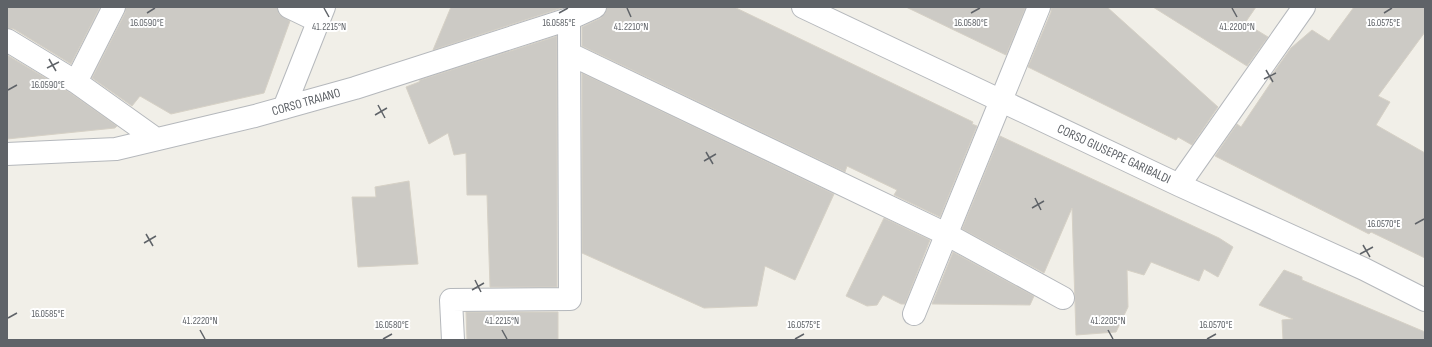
<svg xmlns="http://www.w3.org/2000/svg" width="1432" height="347" font-family="'Sofia Sans Condensed',sans-serif">
<rect width="100%" height="100%" fill="#f1efe8"/>
<path fill="#cccac5" stroke="#d6d1c6" d="M 7,7 L 100,7 L 71,64 L 14,29 L 7,28 Z
M 126,7 L 277,7 L 279,14 L 290,21 L 264,93 L 171,114 L 140,96 L 132,106 L 92,78 L 125,13 Z
M 451,7 L 565,7 L 433,50 Z
M 607,7 L 734,7 L 973,122 L 972,124 L 977,126 L 940,217 L 894,195 L 897,190 L 847,166 L 845,172 L 582,46 L 582,27 L 601,18 L 605,14 Z
M 906,7 L 1026,7 L 1006,55 Z
M 1051,7 L 1107,7 L 1218,107 L 1192,145 L 1178,137 L 1176,140 L 1028,67 L 1051,12 Z
M 1153,7 L 1256,7 L 1245,23 L 1268,37 L 1247,66 Z
M 1354,7 L 1425,7 L 1425,32 L 1378,96 L 1390,102 L 1376,125 L 1425,153 L 1425,258 L 1371,232 L 1369,234 L 1215,156 L 1237,124 L 1241,127 L 1272,81 L 1269,79 L 1291,48 L 1312,30 L 1329,41 Z
M 557,36 L 557,287 L 490,287 L 487,195 L 467,195 L 466,153 L 454,155 L 448,133 L 429,144 L 406,87 L 419,82 L 420,80 Z
M 7,55 L 69,92 L 117,126 L 115,128 L 7,139 Z
M 582,73 L 834,194 L 795,280 L 765,266 L 757,306 L 704,308 L 582,253 Z
M 1000,136 L 1219,238 L 1233,247 L 1218,277 L 1204,269 L 1199,281 L 1151,262 L 1144,275 L 1127,270 L 1128,307 L 1116,332 L 1076,335 L 1072,208 L 1044,273 L 962,229 Z
M 409,181 L 418,264 L 358,267 L 352,197 L 376,197 L 375,187 Z
M 884,218 L 930,240 L 905,304 L 901,304 L 883,295 L 877,305 L 867,306 L 846,296 Z
M 953,252 L 1034,296 L 1030,305 L 932,304 Z
M 1284,270 L 1302,277 L 1302,280 L 1425,332 L 1425,340 L 1283,340 L 1282,320 L 1293,319 L 1259,305 Z
M 466,312 L 558,312 L 558,340 L 467,340 Z"/>
<g fill="none" stroke-linecap="round" stroke-linejoin="round">
<g stroke="#b5b8bc" stroke-width="24">
<path id="minor" d="M 289,7 L 318,21
M 803,7 L 1179,185 L 1364,269 L 1425,300
M 7,40 L 76,82 L 156,139
M 570,54 L 946,234 L 1063,298
M 76,82 L 114,7
M 284,108 L 324,7
M 7,154 L 116,149 L 255,116 L 355,88 L 569,19 L 595,7
M 1179,185 L 1304,7
M 914,314 L 1039,7
M 453,340 L 451,300 L 570,299 L 569,19"/>
</g>
<use href="#minor" stroke="#fff" stroke-width="22"/>
</g>
<path fill="none" stroke="#5f6368" stroke-width="1.5" d="M 324,8 L 329,17M 627,8 L 631,17M 1232,8 L 1237,17M 147,13 L 155,8M 559,13 L 568,8M 971,13 L 980,8M 1384,13 L 1392,8M 49,59 L 56,71M 47,68 L 59,62M 1266,70 L 1273,82M 1264,79 L 1276,73M 8,90 L 17,85M 378,105 L 385,118M 375,115 L 387,108M 706,152 L 713,164M 704,161 L 716,154M 1035,198 L 1041,210M 1032,208 L 1044,201M 1415,224 L 1424,219M 146,234 L 153,246M 144,243 L 156,236M 1363,245 L 1370,257M 1360,254 L 1373,247M 475,280 L 481,292M 472,290 L 484,283M 8,318 L 17,313M 200,330 L 205,339M 502,330 L 507,339M 1108,330 L 1113,339M 383,339 L 392,334M 795,339 L 804,334M 1207,339 L 1216,334"/>
<g text-anchor="middle" dominant-baseline="central" stroke-width="4" stroke-linejoin="round" paint-order="stroke">
<g font-size="13" fill="#5f6368" stroke="#fff">
<text transform="translate(306 102) rotate(-16)">CORSO TRAIANO</text>
<text transform="translate(1114 154) rotate(25)">CORSO GIUSEPPE GARIBALDI</text>
</g>
</g>
<g font-size="10" text-anchor="middle" fill="#5f6368" stroke="#fff" stroke-width="4" stroke-linejoin="round" paint-order="stroke">
<text x="147" y="26">16.0590°E</text>
<text x="559" y="26">16.0585°E</text>
<text x="971" y="26">16.0580°E</text>
<text x="1384" y="26">16.0575°E</text>
<text x="329" y="30">41.2215°N</text>
<text x="631" y="30">41.2210°N</text>
<text x="1237" y="30">41.2200°N</text>
<text x="48" y="88">16.0590°E</text>
<text x="1384" y="227">16.0570°E</text>
<text x="48" y="317">16.0585°E</text>
<text x="200" y="324">41.2220°N</text>
<text x="502" y="324">41.2215°N</text>
<text x="1108" y="324">41.2205°N</text>
<text x="392" y="328">16.0580°E</text>
<text x="804" y="328">16.0575°E</text>
<text x="1216" y="328">16.0570°E</text>
</g>
<rect width="1432" height="347" fill="none" stroke="#5f6368" stroke-width="16"/>
</svg>
